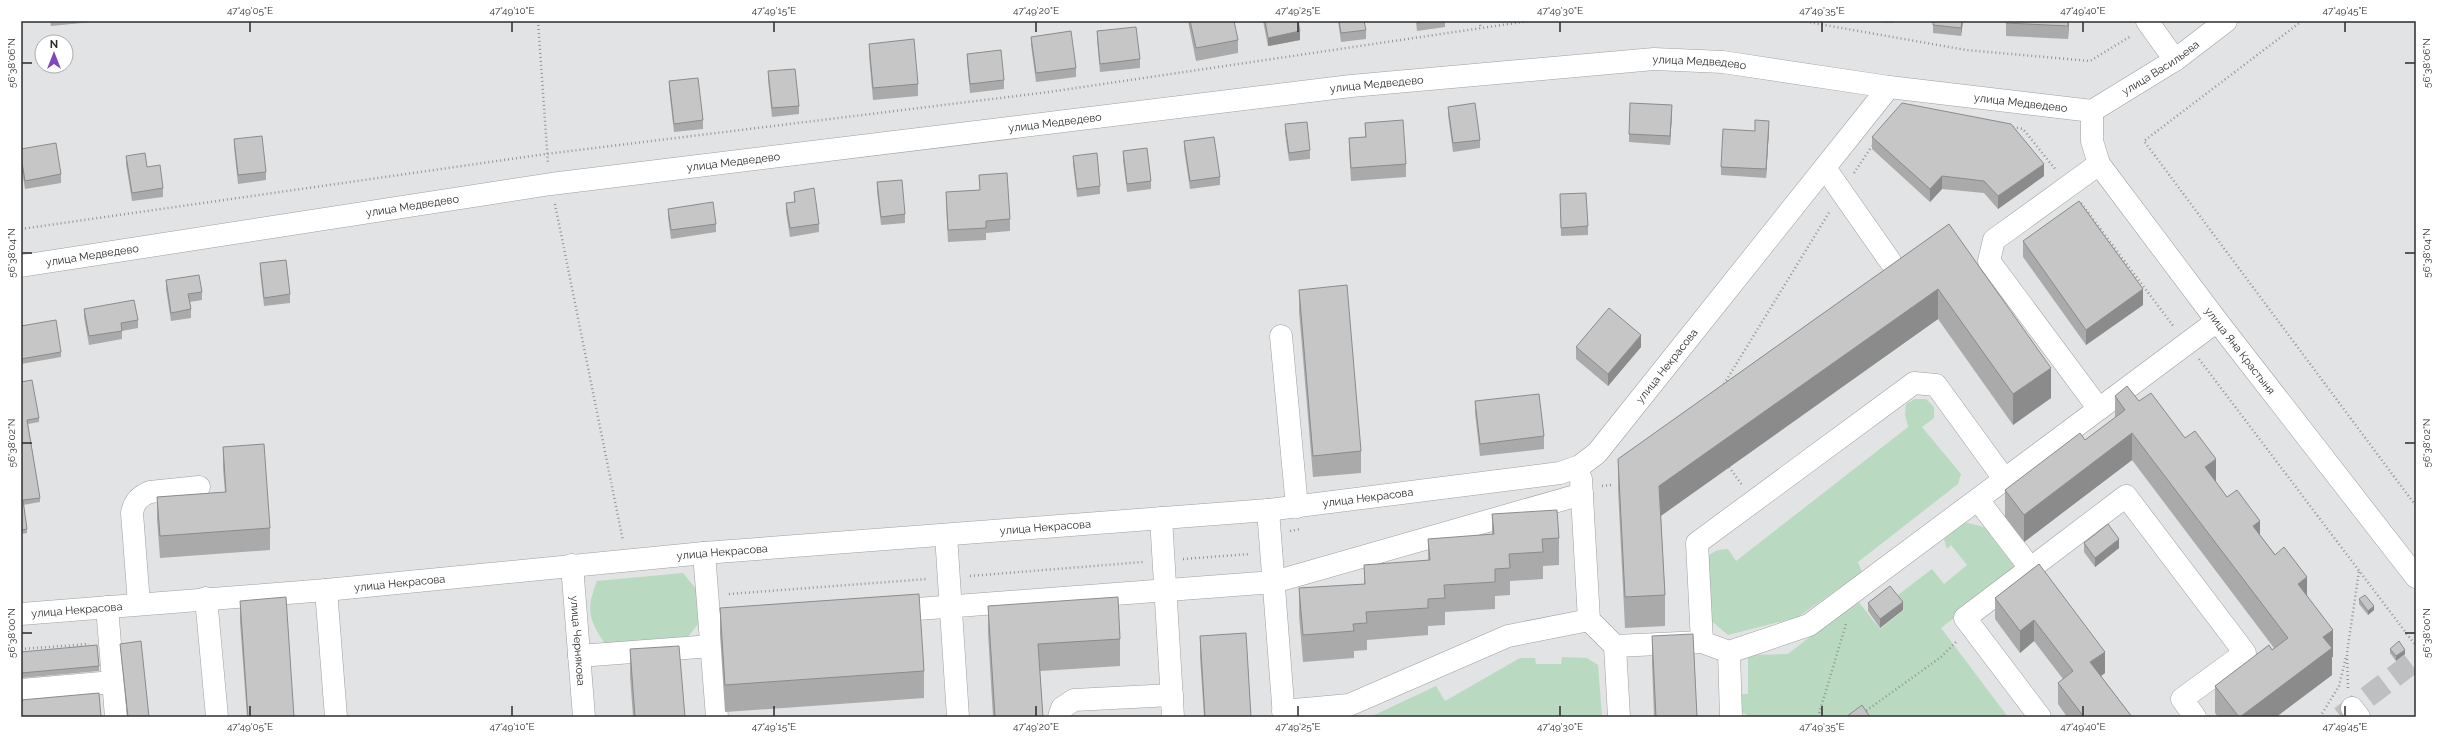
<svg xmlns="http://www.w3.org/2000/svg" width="2437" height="738" font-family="Raleway,sans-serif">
<rect width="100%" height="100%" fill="#e2e3e4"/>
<path fill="#b9dac0" d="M 1915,399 L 1926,399 L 1934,407 L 1934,418 L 1922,427 L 1961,474 L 1958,484 L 1858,562 L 1862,572 L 1798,617 L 1728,635 L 1708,618 L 1703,562 C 1710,553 1716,549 1728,549 L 1736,561 L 1908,427 L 1905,414 L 1906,404 Z
M 1964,522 L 1984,527 L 2017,570 L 1941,628 L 2008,717 L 1750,717 L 1737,709 L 1737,694 L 1748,694 L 1748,655 L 1788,654 L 1857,600 L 1880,629 L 1904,610 L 1894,598 L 1932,569 L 1944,584 L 1967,565 L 1951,545 L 1947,549 L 1944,539 Z
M 683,573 L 697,590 L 699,623 L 687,638 L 605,644 C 588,618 586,610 597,581 Z
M 1562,657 L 1587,658 L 1598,665 L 1602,717 L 1370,717 L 1436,686 L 1445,701 L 1520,658 L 1535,658 L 1536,664 L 1561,664 Z"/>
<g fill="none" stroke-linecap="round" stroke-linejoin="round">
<path stroke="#bebfc0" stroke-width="22" stroke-dasharray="22 11" stroke-linecap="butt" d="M 2341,717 L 2416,660"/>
<g stroke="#9f9fa0" stroke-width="23">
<g id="minor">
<path d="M 2147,21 L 2175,60"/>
<path id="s1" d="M 2092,111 L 2092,141 L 2099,164 L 2217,321 L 2416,577"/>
<path id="s2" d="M 2092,111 L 2175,60 L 2226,21"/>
<path d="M 1825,168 L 1890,261"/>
<path id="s3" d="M 21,266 L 551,184 L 1351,86 L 1654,59 L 1723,62 L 1889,87 L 2092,111"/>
<path d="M 1281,336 L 1297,507"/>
<path d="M 2099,409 L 1989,261 L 1994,240 L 2099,164"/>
<path d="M 1581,479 L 1589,620 L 1615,646 L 1619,717"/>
<path d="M 1978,500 L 2031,569"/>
<path d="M 1268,510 L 1284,717"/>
<path d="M 1161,518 L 1173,717"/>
<path d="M 946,535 L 958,717"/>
<path d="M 704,553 L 717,717"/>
<path id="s4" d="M 572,565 L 584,717"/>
<path d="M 326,590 L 336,717"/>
<path d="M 206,598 L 217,717"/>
<path d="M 139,604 L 132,513 C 134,502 139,496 150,492 L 199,487"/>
<path d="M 107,607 L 116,717"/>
<path d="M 891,611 L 1274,582 L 1582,494"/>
<path id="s5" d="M 21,614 L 326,590 L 704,553 L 1268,510 L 1560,473 L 1580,466 L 1597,453 L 1889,87"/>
<path d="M 710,625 L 749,622"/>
<path d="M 1702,642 L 1697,543 L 1914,383 L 1936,385 L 2005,480"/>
<path d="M 1615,646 L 1702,642 L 1729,652 L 1809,625 L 2217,321"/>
<path d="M 1729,652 L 1731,717"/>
<path d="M 579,656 L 712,646"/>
<path d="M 21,690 L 113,682"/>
<path d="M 2352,708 L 2359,717"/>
<path d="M 1283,711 L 1349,705 L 1508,636 L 1589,620"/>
<path d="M 1059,717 L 1062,708 L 1074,700 L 1172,695"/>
<path d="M 2040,717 L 1965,618 L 2126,496 L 2245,653 L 2182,699 L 2195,717"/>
</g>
</g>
<path stroke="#939495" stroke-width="2.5" stroke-dasharray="1 3" stroke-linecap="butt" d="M 538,21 L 548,164
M 1479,21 L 1481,28
M 1802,21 L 1966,50 L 2090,61 L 2131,36
M 2302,21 L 2144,141 L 2416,506
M 2013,127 L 2023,129 L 2056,170
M 1854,173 L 1872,146
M 2081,203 L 2174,327
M 555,204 L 623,541
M 21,229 L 546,154 L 1049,92 L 1529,21
M 2199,359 L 2416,646
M 1724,384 L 1830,211
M 1729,467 L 1742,485
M 1602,486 L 1612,485
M 1290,531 L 1301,529
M 1183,559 L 1250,554
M 970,576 L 1143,562
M 729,594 L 927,579
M 21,649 L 89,644
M 2348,688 L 2347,653 L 2359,571
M 1863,713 L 1941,657 L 1956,642
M 1818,717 L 1846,624
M 2320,717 L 2339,686 L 2346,657"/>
<use href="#minor" stroke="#fff" stroke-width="22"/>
</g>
<path fill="#aaaaab" d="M 50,21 L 102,21 L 51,26 Z
M 1188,21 L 1234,21 L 1238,40 L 1238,53 L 1196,61 Z
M 1263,21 L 1298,21 L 1300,40 L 1268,46 Z
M 1338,21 L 1364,21 L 1366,30 L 1366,39 L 1341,42 Z
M 1416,21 L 1445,21 L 1445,27 L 1417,31 Z
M 1869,21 L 1894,21 L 1893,23 Z
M 1933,21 L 1963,21 L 1961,36 L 1933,33 Z
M 2006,21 L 2069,21 L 2068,39 L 2006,36 Z
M 1097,31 L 1140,59 L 1140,68 L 1100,72 L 1097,40 Z
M 1031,37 L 1076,68 L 1076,77 L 1036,82 L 1031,45 Z
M 869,44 L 918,84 L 918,96 L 873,100 L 869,56 Z
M 967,54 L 1004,80 L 1004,89 L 970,93 L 967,62 Z
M 768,71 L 799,106 L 799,114 L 772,117 L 768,80 Z
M 669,81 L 703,120 L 703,129 L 674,132 L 669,89 Z
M 1448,107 L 1480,140 L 1480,148 L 1453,152 L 1448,115 Z
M 1672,113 L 1670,145 L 1629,142 L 1629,134 Z
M 1365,123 L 1406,164 L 1406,177 L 1351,181 L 1349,150 L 1349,138 L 1365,137 Z
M 1285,124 L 1310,150 L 1310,159 L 1289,161 L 1285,133 Z
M 1769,129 L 1766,178 L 1721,175 L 1721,167 Z
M 1872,137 L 2044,176 L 1998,209 L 1984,193 L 1942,189 L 1930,202 L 1872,149 Z
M 234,139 L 266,172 L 266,180 L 238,184 L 234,147 Z
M 1184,141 L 1220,177 L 1220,185 L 1190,189 L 1184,149 Z
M 21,149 L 61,174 L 61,183 L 25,189 L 21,165 Z
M 1123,151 L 1151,181 L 1151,189 L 1127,192 L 1123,160 Z
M 126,156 L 147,167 L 163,188 L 163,197 L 132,201 L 126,164 Z
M 1073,156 L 1100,186 L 1100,194 L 1077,197 L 1073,164 Z
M 979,175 L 1010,219 L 1010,231 L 986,233 L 986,240 L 948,242 L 946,204 L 946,192 L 980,190 Z
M 877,182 L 905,214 L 905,223 L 881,225 L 877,191 Z
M 794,192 L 819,224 L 819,232 L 790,237 L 786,212 L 786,203 L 794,202 Z
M 1560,194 L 1588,226 L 1588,235 L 1561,236 Z
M 668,209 L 716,224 L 716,232 L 671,239 L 668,217 Z
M 1949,224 L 2051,398 L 2013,425 L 1938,319 L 1661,516 L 1665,595 L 1665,626 L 1625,628 L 1618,489 L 1618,459 Z
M 2023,241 L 2143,305 L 2086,345 L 2023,257 Z
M 260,263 L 290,294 L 290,303 L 264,306 L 260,271 Z
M 166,280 L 202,292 L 202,300 L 190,302 L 191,309 L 191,318 L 171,321 L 166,289 Z
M 1299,290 L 1361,451 L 1361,473 L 1313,477 L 1299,311 Z
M 84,309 L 138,320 L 138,328 L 122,331 L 122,339 L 89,345 L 84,317 Z
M 21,326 L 61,352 L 61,357 L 21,364 Z
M 1576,347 L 1641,347 L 1608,386 L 1576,359 Z
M 21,382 L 39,418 L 39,422 L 28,424 L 40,498 L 40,502 L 23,505 L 27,529 L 27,533 L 21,534 Z
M 2115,396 L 2139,401 L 2216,482 L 2227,497 L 2260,535 L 2307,595 L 2333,657 L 2332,657 L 2332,675 L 2276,717 L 2218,717 L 2215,713 L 2215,686 L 2274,648 L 2132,460 L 2024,542 L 2005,517 L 2005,490 L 2085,440 L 2115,418 Z
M 1475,401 L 1544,436 L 1544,449 L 1480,456 L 1475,413 Z
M 223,447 L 270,528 L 270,550 L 160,558 L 157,519 L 157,497 L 225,492 L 223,469 Z
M 1492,514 L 1559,538 L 1559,565 L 1543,566 L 1543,579 L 1510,581 L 1510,595 L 1495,596 L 1495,609 L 1445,612 L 1445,625 L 1428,626 L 1428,635 L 1367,640 L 1367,650 L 1354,651 L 1354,658 L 1303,662 L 1299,615 L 1299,588 L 1364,584 L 1364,565 L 1428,561 L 1428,539 L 1492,535 Z
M 2084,543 L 2119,548 L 2095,567 L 2084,552 Z
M 2039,564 L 2105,673 L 2101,676 L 2132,717 L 2067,717 L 2058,704 L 2058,683 L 2063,679 L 2034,641 L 2020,653 L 1995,619 L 1995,598 Z
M 2359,599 L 2374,610 L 2368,615 L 2359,604 Z
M 240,601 L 294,717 L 247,717 L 240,622 Z
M 1868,603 L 1903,610 L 1880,628 L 1868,611 Z
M 988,606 L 1120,639 L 1120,666 L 1040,671 L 1043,717 L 993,717 L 988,633 Z
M 720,608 L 924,671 L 924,698 L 725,712 L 720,635 Z
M 1200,636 L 1251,717 L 1204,717 L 1200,657 Z
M 1652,636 L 1697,717 L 1654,717 L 1652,663 Z
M 120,644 L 149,717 L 127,717 Z
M 630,649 L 685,717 L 633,717 L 630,676 Z
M 2390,649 L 2405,654 L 2396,661 L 2390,653 Z
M 21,652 L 99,666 L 99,671 L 21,678 Z"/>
<path fill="#8b8b8b" d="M 1962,21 L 1963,21 L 1961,36 L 1961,28 Z
M 2068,21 L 2069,21 L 2068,39 Z
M 1300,31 L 1300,40 L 1268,46 L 1268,38 Z
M 1672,105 L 1672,113 L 1670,145 L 1670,136 Z
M 1769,121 L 1769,129 L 1766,178 L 1766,169 Z
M 2044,164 L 2044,176 L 1998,209 L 1998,196 Z
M 1942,176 L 1942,189 L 1930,202 L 1930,189 Z
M 1938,289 L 1938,319 L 1659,517 L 1659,486 Z
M 2143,289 L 2143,305 L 2086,345 L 2086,330 Z
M 1641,335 L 1641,347 L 1608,386 L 1608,374 Z
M 2051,368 L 2051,398 L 2013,425 L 2013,394 Z
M 2132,433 L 2132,460 L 2024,542 L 2024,515 Z
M 2216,459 L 2216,486 L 2205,467 Z
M 2260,521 L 2260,548 L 2253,526 Z
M 2119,539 L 2119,548 L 2095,567 L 2095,558 Z
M 2307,577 L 2307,604 L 2298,584 Z
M 1903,602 L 1903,610 L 1880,628 L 1880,619 Z
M 2374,606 L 2374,610 L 2368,615 L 2368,611 Z
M 2034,620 L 2034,641 L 2020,653 L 2020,631 Z
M 2333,630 L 2333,657 L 2332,657 L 2332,675 L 2276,717 L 2240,717 L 2323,637 Z
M 2405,650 L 2405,654 L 2396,661 L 2396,656 Z
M 2105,652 L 2105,673 L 2090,684 L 2090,662 Z"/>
<path fill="#c6c6c7" stroke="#8b8b8b" d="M 1190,21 L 1234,21 L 1238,40 L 1196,48 Z
M 1265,21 L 1298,21 L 1300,31 L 1268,38 Z
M 1339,21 L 1364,21 L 1366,30 L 1341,33 Z
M 1417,21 L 1428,21 L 1417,23 Z
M 1933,21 L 1962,21 L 1961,28 L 1933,25 Z
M 2006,21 L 2068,21 L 2068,26 L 2006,23 Z
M 1136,27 L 1140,59 L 1100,64 L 1097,31 Z
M 1071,31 L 1076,68 L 1036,73 L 1031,37 Z
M 914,39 L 918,84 L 873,88 L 869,44 Z
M 1001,50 L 1004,80 L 970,84 L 967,54 Z
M 795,69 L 799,106 L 772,108 L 768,71 Z
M 698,78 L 703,120 L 674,124 L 669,81 Z
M 1475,103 L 1480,140 L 1453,143 L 1448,107 Z
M 1630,103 L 1672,105 L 1670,136 L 1629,134 Z
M 1902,103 L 2011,124 L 2044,164 L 1998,196 L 1984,181 L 1942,176 L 1930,189 L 1872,137 Z
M 1403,120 L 1406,164 L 1351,168 L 1349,138 L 1366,137 L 1365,123 Z
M 1755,120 L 1769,121 L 1766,169 L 1721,167 L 1723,129 L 1755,131 Z
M 1307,122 L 1310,150 L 1289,153 L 1285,124 Z
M 262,136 L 266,172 L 238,175 L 234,139 Z
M 1214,137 L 1220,177 L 1190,181 L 1184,141 Z
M 56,143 L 61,174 L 25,181 L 21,156 L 21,149 Z
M 1147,148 L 1151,181 L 1127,184 L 1123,151 Z
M 145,153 L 147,167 L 160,165 L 163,188 L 132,193 L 126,156 Z
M 1097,153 L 1100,186 L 1077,189 L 1073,156 Z
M 1007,173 L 1010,219 L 986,221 L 986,228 L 948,230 L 946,192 L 980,190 L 979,175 Z
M 902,180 L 905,214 L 881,217 L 877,182 Z
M 814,188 L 819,224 L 790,228 L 786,203 L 795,202 L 794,192 Z
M 1586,193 L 1588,226 L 1561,228 L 1560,194 Z
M 2079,201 L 2143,289 L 2086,330 L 2023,241 Z
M 713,202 L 716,224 L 671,230 L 668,209 Z
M 1949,224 L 2051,368 L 2013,394 L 1938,289 L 1659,486 L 1665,595 L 1625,597 L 1618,459 Z
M 286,260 L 290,294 L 264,298 L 260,263 Z
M 199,275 L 202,292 L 188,294 L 191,309 L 171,313 L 166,280 Z
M 1347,285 L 1361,451 L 1313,456 L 1299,290 Z
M 134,300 L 138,320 L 121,323 L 122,331 L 89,336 L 84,309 Z
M 1609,308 L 1641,335 L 1608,374 L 1576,347 Z
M 56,320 L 61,352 L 21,359 L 21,326 Z
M 32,380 L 39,418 L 27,420 L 40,498 L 23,500 L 27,529 L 21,530 L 21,382 Z
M 2127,386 L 2139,401 L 2151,393 L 2185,438 L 2195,431 L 2216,459 L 2205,467 L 2227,497 L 2237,490 L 2260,521 L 2253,526 L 2275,555 L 2284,547 L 2307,577 L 2298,584 L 2333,630 L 2323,637 L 2332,648 L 2240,717 L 2239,717 L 2215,686 L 2269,645 L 2272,650 L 2288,638 L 2132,433 L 2024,515 L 2005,490 L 2080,433 L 2085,440 L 2125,410 L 2115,396 Z
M 1539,394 L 1544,436 L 1480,444 L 1475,401 Z
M 264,444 L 270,528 L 160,536 L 157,497 L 226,492 L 223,447 Z
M 1557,510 L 1559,538 L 1542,539 L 1543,552 L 1509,554 L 1510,568 L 1495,569 L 1495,582 L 1444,585 L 1445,598 L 1428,599 L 1428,608 L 1366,612 L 1367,623 L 1353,624 L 1354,631 L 1303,635 L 1299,588 L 1365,584 L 1364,565 L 1430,560 L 1428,539 L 1494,534 L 1492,514 Z
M 2108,524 L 2119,539 L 2095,558 L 2084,543 Z
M 2039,564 L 2105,652 L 2090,662 L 2132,717 L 2084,717 L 2058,683 L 2073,671 L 2034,620 L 2020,631 L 1995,598 Z
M 1890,586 L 1903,602 L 1880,619 L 1868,603 Z
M 919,594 L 924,671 L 725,685 L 720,608 Z
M 2365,595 L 2374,606 L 2368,611 L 2359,599 Z
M 286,597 L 294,717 L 248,717 L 240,601 Z
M 1118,597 L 1120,639 L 1038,644 L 1043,717 L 995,717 L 988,606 Z
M 1246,633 L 1251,717 L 1205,717 L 1200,636 Z
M 1693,634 L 1697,717 L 1656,717 L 1652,636 Z
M 141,641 L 149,717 L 128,717 L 120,644 Z
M 2399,641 L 2405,650 L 2396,656 L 2390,649 Z
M 97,645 L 99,666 L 21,673 L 21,652 Z
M 679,646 L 685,717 L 635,717 L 630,649 Z
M 99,693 L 101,717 L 21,717 L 21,700 Z
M 1862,705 L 1870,717 L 1846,717 Z"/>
<path fill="none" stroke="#2d2d2e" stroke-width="1.5" d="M 250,22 L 250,32M 512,22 L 512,32M 774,22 L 774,32M 1036,22 L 1036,32M 1298,22 L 1298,32M 1560,22 L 1560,32M 1822,22 L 1822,32M 2083,22 L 2083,32M 2345,22 L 2345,32M 22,63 L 32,63M 2405,63 L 2415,63M 22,253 L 32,253M 2405,253 L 2415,253M 22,443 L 32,443M 2405,443 L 2415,443M 22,633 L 32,633M 2405,633 L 2415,633M 250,706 L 250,716M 512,706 L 512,716M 774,706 L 774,716M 1036,706 L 1036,716M 1298,706 L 1298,716M 1560,706 L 1560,716M 1822,706 L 1822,716M 2083,706 L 2083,716M 2345,706 L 2345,716"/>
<g text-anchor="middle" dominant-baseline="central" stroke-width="4" stroke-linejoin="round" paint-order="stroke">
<g font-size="11" fill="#2d2d2e" stroke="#fff">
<text stroke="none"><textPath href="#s3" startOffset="1692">улица Медведево</textPath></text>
<text stroke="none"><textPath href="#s2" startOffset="81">улица Васильева</textPath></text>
<text stroke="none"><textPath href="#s3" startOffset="1368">улица Медведево</textPath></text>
<text stroke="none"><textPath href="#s3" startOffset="2016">улица Медведево</textPath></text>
<text stroke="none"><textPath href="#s3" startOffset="1044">улица Медведево</textPath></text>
<text stroke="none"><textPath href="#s3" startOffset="720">улица Медведево</textPath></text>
<text stroke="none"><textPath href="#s3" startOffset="396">улица Медведево</textPath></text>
<text stroke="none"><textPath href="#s3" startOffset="72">улица Медведево</textPath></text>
<text stroke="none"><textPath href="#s1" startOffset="288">улица Яна Крастыня</textPath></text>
<text stroke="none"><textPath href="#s5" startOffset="1700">улица Некрасова</textPath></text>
<text stroke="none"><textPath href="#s5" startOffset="1352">улица Некрасова</textPath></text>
<text stroke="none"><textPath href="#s5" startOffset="1028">улица Некрасова</textPath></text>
<text stroke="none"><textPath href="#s5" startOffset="704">улица Некрасова</textPath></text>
<text stroke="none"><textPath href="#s5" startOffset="380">улица Некрасова</textPath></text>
<text stroke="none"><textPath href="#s5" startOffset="56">улица Некрасова</textPath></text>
<text stroke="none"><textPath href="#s4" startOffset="76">улица Чернякова</textPath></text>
</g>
</g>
<rect width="2437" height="738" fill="none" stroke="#ffffff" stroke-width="44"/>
<g transform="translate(54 54)"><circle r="19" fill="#ffffff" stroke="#ababab"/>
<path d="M0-3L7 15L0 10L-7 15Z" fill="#8347bd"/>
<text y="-6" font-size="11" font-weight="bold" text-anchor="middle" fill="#2d2d2e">N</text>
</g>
<rect x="22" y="22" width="2393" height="694" fill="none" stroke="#2d2d2e" stroke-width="1.5"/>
<g font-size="10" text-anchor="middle" fill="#2d2d2e">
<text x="250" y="14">47°49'05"E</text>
<text x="512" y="14">47°49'10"E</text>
<text x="774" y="14">47°49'15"E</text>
<text x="1036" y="14">47°49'20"E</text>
<text x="1298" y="14">47°49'25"E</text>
<text x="1560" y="14">47°49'30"E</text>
<text x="1822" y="14">47°49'35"E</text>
<text x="2083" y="14">47°49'40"E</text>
<text x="2345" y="14">47°49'45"E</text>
<text transform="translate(11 63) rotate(-90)" y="4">56°38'06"N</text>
<text transform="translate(2426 63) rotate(-90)" y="4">56°38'06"N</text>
<text transform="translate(11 253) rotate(-90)" y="4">56°38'04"N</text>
<text transform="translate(2426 253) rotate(-90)" y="4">56°38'04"N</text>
<text transform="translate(11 443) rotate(-90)" y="4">56°38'02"N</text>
<text transform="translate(2426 443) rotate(-90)" y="4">56°38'02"N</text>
<text transform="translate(11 633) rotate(-90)" y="4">56°38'00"N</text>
<text transform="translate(2426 633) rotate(-90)" y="4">56°38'00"N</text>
<text x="250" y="730">47°49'05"E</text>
<text x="512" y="730">47°49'10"E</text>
<text x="774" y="730">47°49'15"E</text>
<text x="1036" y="730">47°49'20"E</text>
<text x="1298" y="730">47°49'25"E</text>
<text x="1560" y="730">47°49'30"E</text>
<text x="1822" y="730">47°49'35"E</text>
<text x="2083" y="730">47°49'40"E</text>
<text x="2345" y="730">47°49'45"E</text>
</g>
</svg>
